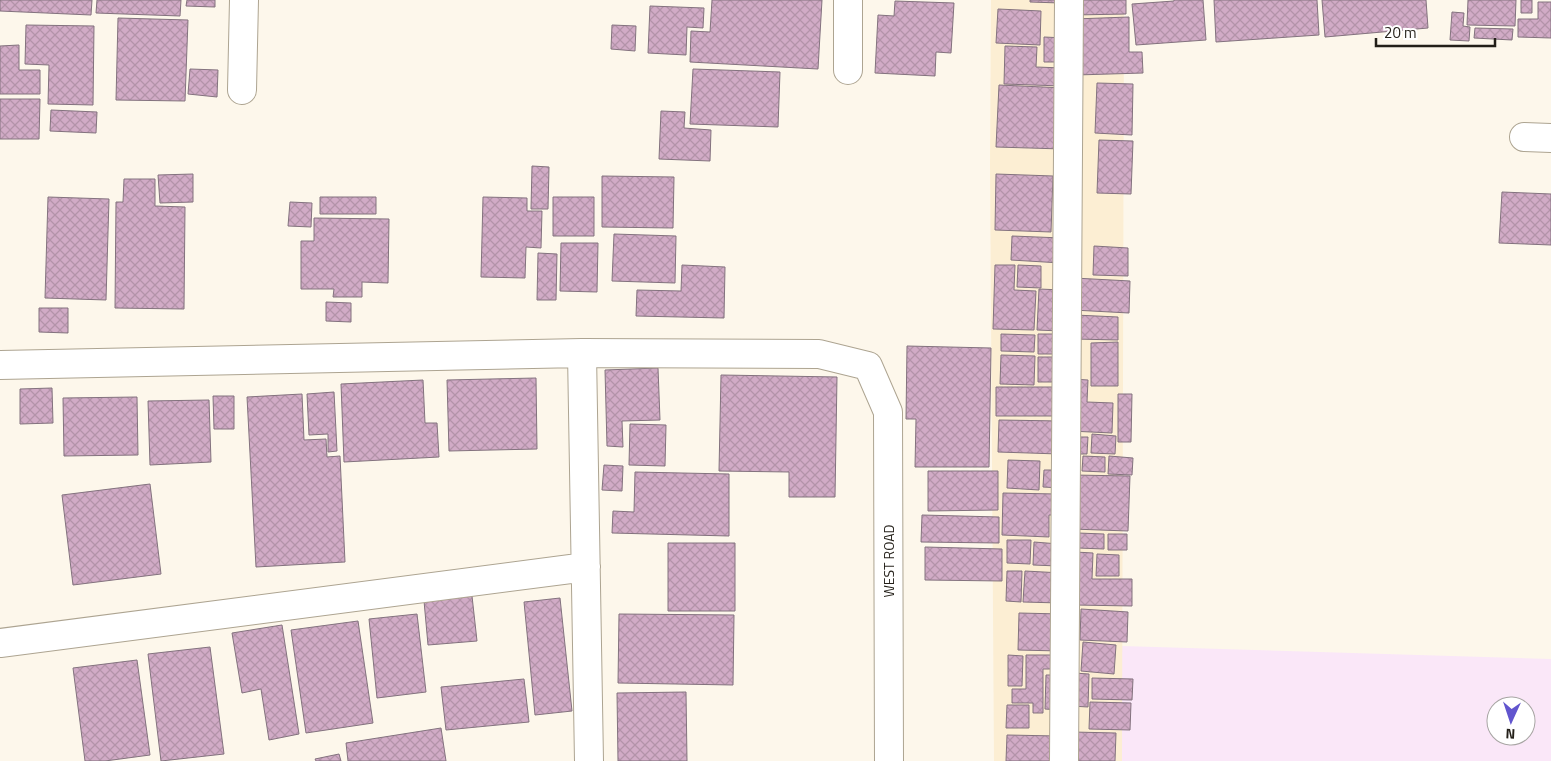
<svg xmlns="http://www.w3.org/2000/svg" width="1551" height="761" font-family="'Titillium Web',sans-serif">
<defs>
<pattern id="building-cross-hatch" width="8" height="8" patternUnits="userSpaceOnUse" patternTransform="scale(1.25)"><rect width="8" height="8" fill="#d1abc6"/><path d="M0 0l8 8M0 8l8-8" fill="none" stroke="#b393a9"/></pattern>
</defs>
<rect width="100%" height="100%" fill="#fdf7eb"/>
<path fill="#fae7f8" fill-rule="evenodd" d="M 1122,646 L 1551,659 L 1551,761 L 1122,761 ZM 1496,706 L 1526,706 L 1526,736 L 1496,736 Z"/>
<path fill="#fceed3" d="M 991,0 L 1124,0 L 1122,761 L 994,761 L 990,165 Z"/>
<path fill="url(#building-cross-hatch)" stroke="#83727e" d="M 0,0 L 92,0 L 91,15 L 0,11 Z
M 97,0 L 181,0 L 180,16 L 96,13 Z
M 187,0 L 215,0 L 215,7 L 186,6 Z
M 712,0 L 822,0 L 818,69 L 690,62 L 691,31 L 710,32 Z
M 1030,0 L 1060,0 L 1060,3 L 1030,2 Z
M 1074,0 L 1126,0 L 1126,14 L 1074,15 Z
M 1174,0 L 1203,0 L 1206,40 L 1136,45 L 1132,4 L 1174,1 Z
M 1214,0 L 1317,0 L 1319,35 L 1216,42 Z
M 1322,0 L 1426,0 L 1428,28 L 1325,37 Z
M 1468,0 L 1516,0 L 1515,26 L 1467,25 Z
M 1521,0 L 1532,0 L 1532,13 L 1521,13 Z
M 895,1 L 954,3 L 951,53 L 936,52 L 935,76 L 875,73 L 878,15 L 894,16 Z
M 1538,2 L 1551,2 L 1551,38 L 1518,37 L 1518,19 L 1538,19 Z
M 650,6 L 704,8 L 703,28 L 687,27 L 686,55 L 648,53 Z
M 998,9 L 1041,11 L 1040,45 L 996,43 Z
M 1452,12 L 1464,13 L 1463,26 L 1470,27 L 1469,41 L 1450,40 Z
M 1129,17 L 1129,52 L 1142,52 L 1143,73 L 1076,75 L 1074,19 Z
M 118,18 L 188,20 L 185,101 L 116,100 Z
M 26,25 L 94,26 L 93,105 L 48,104 L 49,65 L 25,64 Z
M 612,25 L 636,26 L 635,51 L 611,49 Z
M 1475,28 L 1513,29 L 1512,40 L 1474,38 Z
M 1044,37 L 1065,38 L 1064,62 L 1044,62 Z
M 19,45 L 19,70 L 40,70 L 40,94 L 0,94 L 0,46 Z
M 1005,46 L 1037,47 L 1036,67 L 1063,68 L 1062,86 L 1004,84 Z
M 190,69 L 218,70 L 217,97 L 188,94 Z
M 693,69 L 780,72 L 778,127 L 690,124 Z
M 1097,83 L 1133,84 L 1132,135 L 1095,133 Z
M 999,85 L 1065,88 L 1062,149 L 996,147 Z
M 0,99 L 40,99 L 39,139 L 0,139 Z
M 51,110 L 97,112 L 96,133 L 50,131 Z
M 661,111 L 685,112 L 684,128 L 711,130 L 710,161 L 659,159 Z
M 1099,140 L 1133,141 L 1131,194 L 1097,193 Z
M 532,166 L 549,167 L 548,209 L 531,209 Z
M 193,174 L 193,202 L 160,203 L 158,175 Z
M 996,174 L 1053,176 L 1051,232 L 995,230 Z
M 602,176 L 674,177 L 673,228 L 602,227 Z
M 124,179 L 155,179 L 155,206 L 185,207 L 184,309 L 115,308 L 116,202 L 123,202 Z
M 1502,192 L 1551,194 L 1551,245 L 1499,243 Z
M 48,197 L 109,199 L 106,300 L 45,298 Z
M 320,197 L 376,197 L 376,214 L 320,214 Z
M 483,197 L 527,198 L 527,211 L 542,211 L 541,248 L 526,247 L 525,278 L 481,277 Z
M 553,197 L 594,197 L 594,236 L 553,236 Z
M 290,202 L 312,203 L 311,227 L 288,226 Z
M 314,218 L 389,219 L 388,283 L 362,282 L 362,297 L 333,297 L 334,289 L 301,289 L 301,241 L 314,241 Z
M 614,234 L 676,236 L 675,283 L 612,281 Z
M 1012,236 L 1062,238 L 1061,263 L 1011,260 Z
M 561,243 L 598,243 L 597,292 L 560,291 Z
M 1094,246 L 1128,248 L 1128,276 L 1093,275 Z
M 538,253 L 557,254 L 556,300 L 537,300 Z
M 682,265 L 725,267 L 724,318 L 636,316 L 637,290 L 681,291 Z
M 995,265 L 1015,265 L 1014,290 L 1036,291 L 1034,330 L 993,329 Z
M 1018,265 L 1041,266 L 1041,288 L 1017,287 Z
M 1074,278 L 1130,281 L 1129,313 L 1073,310 Z
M 1039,289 L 1062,290 L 1061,331 L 1037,330 Z
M 326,302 L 351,303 L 351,322 L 326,321 Z
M 39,308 L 68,308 L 68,333 L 39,332 Z
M 1075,315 L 1118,317 L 1118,340 L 1075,339 Z
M 1001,334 L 1035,335 L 1034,352 L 1001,351 Z
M 1038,334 L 1060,334 L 1060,354 L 1038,354 Z
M 1118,342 L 1118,386 L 1091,386 L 1091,343 Z
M 907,346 L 991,348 L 989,467 L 915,467 L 916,419 L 906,419 Z
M 1001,355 L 1035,356 L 1034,385 L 1000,384 Z
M 1038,357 L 1064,357 L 1064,382 L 1038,382 Z
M 658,368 L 660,420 L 622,421 L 623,447 L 607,446 L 605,370 Z
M 721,375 L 837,377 L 835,497 L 789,497 L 789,472 L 719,471 Z
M 536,378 L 537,449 L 449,451 L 447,380 Z
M 1072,379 L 1088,380 L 1087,402 L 1113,403 L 1112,433 L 1070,431 Z
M 423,380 L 425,423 L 437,423 L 439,457 L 344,462 L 341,384 Z
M 996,387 L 1060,387 L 1060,416 L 996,416 Z
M 52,388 L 53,423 L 20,424 L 20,389 Z
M 334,392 L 337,451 L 328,452 L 328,434 L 309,435 L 307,394 Z
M 302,394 L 304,440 L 326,439 L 327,457 L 340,456 L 345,562 L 256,567 L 247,397 Z
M 1118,394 L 1132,394 L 1131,442 L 1118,442 Z
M 213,396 L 234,396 L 234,429 L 214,429 Z
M 137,397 L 138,455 L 64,456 L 63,398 Z
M 209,400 L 211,462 L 150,465 L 148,401 Z
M 999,420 L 1060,421 L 1059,454 L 998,452 Z
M 630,424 L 666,425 L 665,466 L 629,465 Z
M 1092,434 L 1116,436 L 1115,454 L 1091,453 Z
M 1071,437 L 1088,437 L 1087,454 L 1071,454 Z
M 1083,456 L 1105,457 L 1105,472 L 1082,471 Z
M 1109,456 L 1133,458 L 1132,475 L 1108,474 Z
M 1008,460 L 1040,461 L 1039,490 L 1007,488 Z
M 604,465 L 623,466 L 622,491 L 602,490 Z
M 1044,470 L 1062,470 L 1061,488 L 1043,487 Z
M 928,471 L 998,471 L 998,510 L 928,511 Z
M 635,472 L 729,474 L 729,536 L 612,533 L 613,511 L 634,512 Z
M 1073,475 L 1130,476 L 1128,531 L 1072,529 Z
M 150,484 L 161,574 L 73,585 L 62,495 Z
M 1003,493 L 1057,494 L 1056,515 L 1049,515 L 1049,537 L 1002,535 Z
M 922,515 L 999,517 L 999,543 L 921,542 Z
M 1078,533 L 1104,534 L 1104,549 L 1078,548 Z
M 1108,534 L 1127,534 L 1127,550 L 1108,550 Z
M 1007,540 L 1031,540 L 1030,564 L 1007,563 Z
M 1034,542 L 1059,544 L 1058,566 L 1033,565 Z
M 668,543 L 735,543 L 735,611 L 668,611 Z
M 925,547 L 1002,549 L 1002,581 L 925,580 Z
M 1075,552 L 1093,553 L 1092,579 L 1132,579 L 1132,606 L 1075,605 Z
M 1097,554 L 1119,555 L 1119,576 L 1096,576 Z
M 1007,571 L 1022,571 L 1021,602 L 1006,601 Z
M 1025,571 L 1062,573 L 1060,603 L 1023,602 Z
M 472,596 L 477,641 L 428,645 L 424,601 Z
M 560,598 L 572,711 L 535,715 L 524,602 Z
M 1081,609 L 1128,612 L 1127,642 L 1080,640 Z
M 1019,613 L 1061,614 L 1060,651 L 1018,650 Z
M 417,614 L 426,692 L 377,698 L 369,619 Z
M 619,614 L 734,615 L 733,685 L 618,683 Z
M 358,621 L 373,723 L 306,733 L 291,630 Z
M 282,625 L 299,734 L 269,740 L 261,689 L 242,693 L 232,633 Z
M 1083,642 L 1116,645 L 1114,674 L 1081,671 Z
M 210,647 L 224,754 L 161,761 L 148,654 Z
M 1008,655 L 1023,656 L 1022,686 L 1008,686 Z
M 1026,655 L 1061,655 L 1061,669 L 1043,669 L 1043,713 L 1033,713 L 1033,703 L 1012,703 L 1012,689 L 1026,689 Z
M 137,660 L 150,755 L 105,761 L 85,761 L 73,668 Z
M 1074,673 L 1089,674 L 1088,707 L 1071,706 Z
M 1046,675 L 1061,675 L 1060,710 L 1045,709 Z
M 1092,678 L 1133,679 L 1132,700 L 1092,699 Z
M 524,679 L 529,722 L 446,730 L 441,687 Z
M 686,692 L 687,761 L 618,761 L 617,693 Z
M 1090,702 L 1131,703 L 1130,730 L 1089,729 Z
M 1007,705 L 1029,705 L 1029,728 L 1006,728 Z
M 441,728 L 446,761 L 348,761 L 346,743 Z
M 1073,732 L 1116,733 L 1115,761 L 1072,761 Z
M 1007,735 L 1057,736 L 1056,761 L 1006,761 Z
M 339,754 L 341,761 L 316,761 L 315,759 Z"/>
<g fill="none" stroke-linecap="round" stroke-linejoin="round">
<g stroke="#ada491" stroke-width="30">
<path id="minor" d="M 848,70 L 848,0
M 242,90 L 244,0
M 1524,137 L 1551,138
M 582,353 L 589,761
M 0,365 L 582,353 L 819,354 L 868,366 L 888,412 L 889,761
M 0,643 L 586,567
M 1064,761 L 1069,0"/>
</g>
<use href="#minor" stroke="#fff" stroke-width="28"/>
</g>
<g text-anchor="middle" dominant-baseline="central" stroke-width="5" stroke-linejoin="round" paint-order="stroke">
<g font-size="14" fill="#231f18" stroke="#fff">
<text transform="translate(888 561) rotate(-90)">WEST ROAD</text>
</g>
</g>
<g transform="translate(1511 721) rotate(183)"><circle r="24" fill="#ffffff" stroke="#a7a5a3"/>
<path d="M0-4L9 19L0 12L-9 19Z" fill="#6155ce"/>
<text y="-8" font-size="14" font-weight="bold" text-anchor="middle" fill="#231f18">N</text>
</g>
<path d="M1376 38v8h119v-8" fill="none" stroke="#231f18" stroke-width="2.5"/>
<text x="1384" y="38" font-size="15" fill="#231f18" stroke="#ffffff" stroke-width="4" paint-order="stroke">20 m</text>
</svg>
